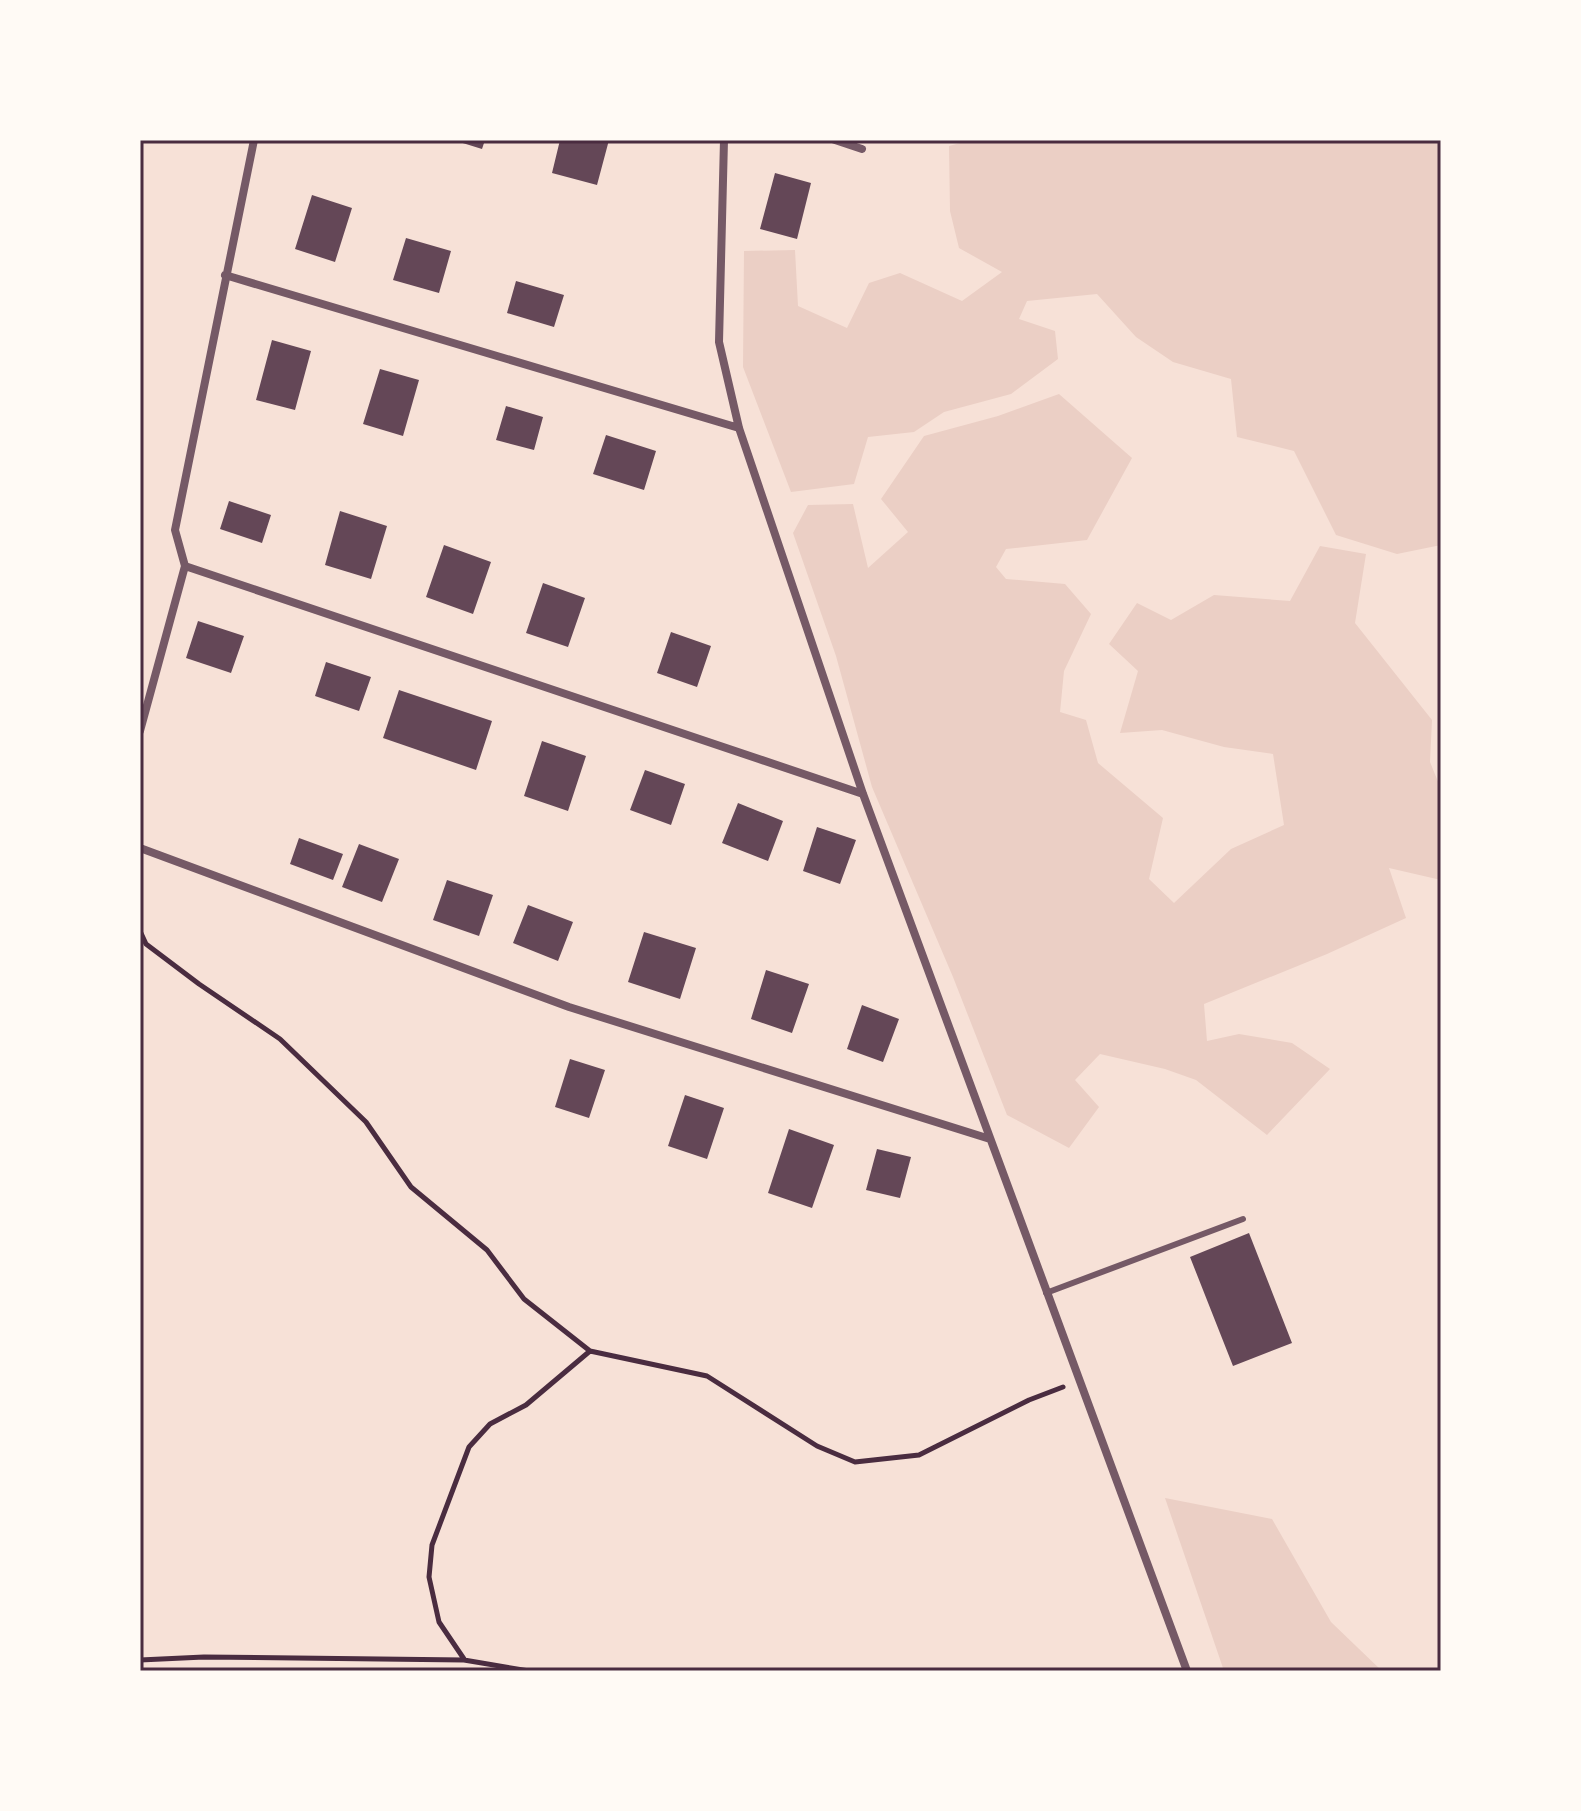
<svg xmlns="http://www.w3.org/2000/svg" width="1581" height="1811" font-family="'IBM Plex Sans',sans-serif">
<rect width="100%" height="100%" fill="#f7e1d7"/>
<path fill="#ebcfc5" d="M 971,140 L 1441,140 L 1441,545 L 1397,554 L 1336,535 L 1294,451 L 1237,437 L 1231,379 L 1173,362 L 1136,337 L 1097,294 L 1027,301 L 1019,319 L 1055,331 L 1058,359 L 1011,394 L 944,412 L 914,432 L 868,437 L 854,484 L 791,492 L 743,367 L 744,251 L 795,250 L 798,306 L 847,328 L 869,283 L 900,273 L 962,301 L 1002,272 L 959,248 L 950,211 L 949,146 Z
M 1059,394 L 1132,458 L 1087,540 L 1006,549 L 996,567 L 1006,579 L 1065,584 L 1091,614 L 1064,671 L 1060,712 L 1086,720 L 1098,763 L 1163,818 L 1149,879 L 1174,903 L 1231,849 L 1284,825 L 1273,754 L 1224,747 L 1162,730 L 1120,733 L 1138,671 L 1109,644 L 1137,603 L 1171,620 L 1214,595 L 1290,601 L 1320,546 L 1366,554 L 1355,623 L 1432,720 L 1430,762 L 1441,789 L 1441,880 L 1389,868 L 1406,918 L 1327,954 L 1204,1004 L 1207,1041 L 1239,1034 L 1292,1043 L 1330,1069 L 1267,1135 L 1196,1080 L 1165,1069 L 1100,1054 L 1075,1080 L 1099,1107 L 1069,1148 L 1007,1115 L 953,977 L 872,787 L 836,656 L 793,533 L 808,505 L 853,504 L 868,568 L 908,532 L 881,499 L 924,436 L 998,416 Z
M 1165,1498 L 1272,1519 L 1331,1622 L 1382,1671 L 1224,1671 Z"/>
<path fill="#644757" d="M 453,140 L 485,140 L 482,149 Z
M 560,140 L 609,140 L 597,185 L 552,173 Z
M 775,173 L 811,183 L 797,239 L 760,229 Z
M 312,195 L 352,208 L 335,262 L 295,249 Z
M 406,238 L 451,251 L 439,293 L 393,280 Z
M 516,281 L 564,295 L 554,327 L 507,313 Z
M 272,340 L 311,351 L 295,410 L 256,400 Z
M 380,369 L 419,380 L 403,436 L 363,424 Z
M 506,406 L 543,417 L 534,450 L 496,440 Z
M 606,435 L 656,451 L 644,490 L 593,474 Z
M 229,501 L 271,515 L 262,543 L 220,529 Z
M 340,511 L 387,526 L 371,579 L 325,565 Z
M 444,545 L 491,562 L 473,614 L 426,597 Z
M 543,583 L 585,598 L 568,647 L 526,633 Z
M 198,621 L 244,636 L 231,673 L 186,658 Z
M 671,632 L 711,646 L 697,687 L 657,673 Z
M 326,662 L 371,677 L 359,711 L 315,696 Z
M 399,690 L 492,721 L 476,770 L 383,738 Z
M 542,741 L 586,756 L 568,811 L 524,796 Z
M 645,770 L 685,784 L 671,825 L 630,810 Z
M 738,803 L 783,821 L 768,861 L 722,843 Z
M 817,827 L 856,840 L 840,884 L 803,871 Z
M 299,838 L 343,854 L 333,880 L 290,864 Z
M 359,844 L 399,859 L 382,902 L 342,887 Z
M 447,880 L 493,895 L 479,936 L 433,920 Z
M 528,905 L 573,922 L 558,961 L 513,943 Z
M 644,932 L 696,948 L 680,999 L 628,982 Z
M 766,970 L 809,984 L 792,1033 L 751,1019 Z
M 862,1005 L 899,1019 L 883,1062 L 847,1049 Z
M 570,1059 L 605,1070 L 589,1118 L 555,1107 Z
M 685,1095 L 724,1108 L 707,1159 L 668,1146 Z
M 789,1129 L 834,1145 L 812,1208 L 768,1193 Z
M 877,1149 L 911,1157 L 900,1198 L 866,1190 Z
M 1249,1233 L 1292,1343 L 1233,1366 L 1190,1257 Z"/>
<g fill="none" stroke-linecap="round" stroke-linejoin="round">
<path stroke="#4a2c40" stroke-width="5" d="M 140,931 L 146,944 L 199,984 L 280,1039 L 366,1122 L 411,1187 L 487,1250 L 524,1299 L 590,1351 L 707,1376 L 817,1446 L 855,1462 L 919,1455 L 1029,1400 L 1063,1387
M 464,1659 L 439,1622 L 429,1577 L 432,1545 L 469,1447 L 490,1424 L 526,1405 L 590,1351
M 140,1660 L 204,1657 L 464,1660 L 529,1671"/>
<path stroke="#755966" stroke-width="6" d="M 1046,1293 L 1243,1219"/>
<path stroke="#755966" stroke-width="8" d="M 724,140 L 719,342 L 739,428 L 863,794 L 1187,1671
M 835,140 L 862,149
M 225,275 L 739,428
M 185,566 L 863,794
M 140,731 L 185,566 L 175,530 L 254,140
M 140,848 L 569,1007 L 990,1139"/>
</g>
<rect width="1581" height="1811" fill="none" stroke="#fffaf5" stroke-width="284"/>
<rect x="142" y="142" width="1297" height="1527" fill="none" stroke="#4a2c40" stroke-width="3"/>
</svg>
